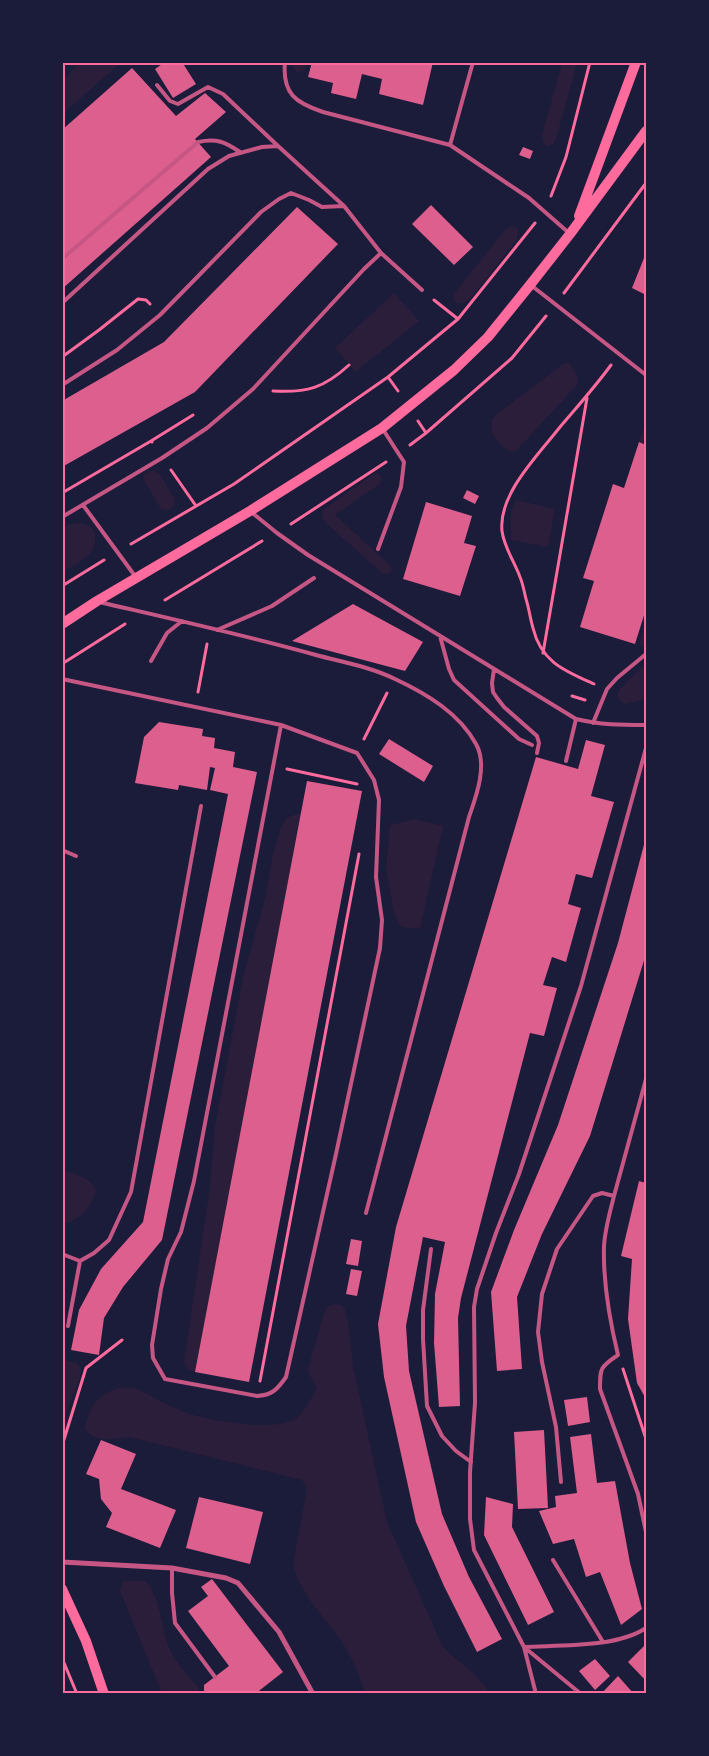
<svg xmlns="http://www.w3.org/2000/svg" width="709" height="1756" font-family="'Fira Sans',sans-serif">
<rect width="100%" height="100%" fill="#1b1b3a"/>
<path fill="#2a1e3b" d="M 79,63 L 120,63 L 63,114 L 63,80 Z
M 293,63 L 307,63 L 305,70 L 297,72 L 292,66 Z
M 562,63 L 577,63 L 556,139 L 552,145 L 547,146 L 543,142 L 542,135 Z
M 511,226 L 517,228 L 518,234 L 516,241 L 470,299 L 464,303 L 457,303 L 453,300 L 454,294 L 504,231 Z
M 394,293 L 419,321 L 355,372 L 335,348 Z
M 568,363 L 571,365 L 578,378 L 576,386 L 516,451 C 504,453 498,441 492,433 L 492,419 L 498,413 L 563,364 Z
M 646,419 L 646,445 L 639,442 Z
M 152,470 L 159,473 L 175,499 L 174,506 L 168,510 L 161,509 L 144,480 L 144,474 Z
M 375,473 L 380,475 L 381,479 L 380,484 L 335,515 L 391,566 L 391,571 L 388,574 L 382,573 L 327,524 C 322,519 321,516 324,509 Z
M 516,500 L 555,509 L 548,547 L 511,540 L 511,511 Z
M 80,523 C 88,525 93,526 95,535 C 99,554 76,564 63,572 L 63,528 L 69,524 Z
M 646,619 L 646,647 L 644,648 L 639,644 Z
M 646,663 L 646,699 L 625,704 L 620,701 L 617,695 L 620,689 Z
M 301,814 L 195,1372 L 189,1370 L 184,1362 L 210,1187 L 215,1126 L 244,973 L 265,899 L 273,854 L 281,827 L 286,818 L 294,815 Z
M 415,819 L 443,826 L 420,929 L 401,927 L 394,913 L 386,868 L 390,825 Z
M 63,1170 C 76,1175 89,1176 96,1190 C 92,1208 80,1220 63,1224 Z
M 334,1304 L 342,1305 L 345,1310 L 348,1322 L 353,1366 L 387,1522 L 443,1647 C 459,1663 479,1674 489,1693 L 365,1693 C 361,1681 356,1666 349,1654 C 333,1623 300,1599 293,1563 L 306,1495 L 306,1486 L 302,1480 L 129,1437 C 112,1439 96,1443 85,1429 C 88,1403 106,1384 135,1388 C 152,1396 169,1407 187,1413 C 211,1421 272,1432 295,1419 C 305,1413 311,1397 317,1388 L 310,1376 L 308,1369 L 324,1313 L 327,1307 Z
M 63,1359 L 76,1363 L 81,1368 L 80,1377 L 63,1422 Z
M 123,1581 L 145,1581 C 161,1595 161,1630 170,1650 C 176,1663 189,1677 199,1688 L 200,1693 L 162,1693 L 120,1591 Z"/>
<path fill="#dd5f8e" d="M 165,62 L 182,62 L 196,84 L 173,98 L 155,69 Z
M 312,62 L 433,62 L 423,105 L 379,94 L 382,79 L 362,74 L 356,99 L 331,93 L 333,83 L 308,77 Z
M 132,68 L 176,116 L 205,93 L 226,112 L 195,139 L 211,157 L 62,289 L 62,130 Z
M 523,147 L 533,151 L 530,159 L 519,155 Z
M 431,205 L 473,247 L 454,265 L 412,224 Z
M 297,207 L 338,244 L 195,392 L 62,467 L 62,401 L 164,342 Z
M 646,253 L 646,295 L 632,288 Z
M 639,442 L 646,445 L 646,609 L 635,644 L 580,627 L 594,581 L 583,578 L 613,484 L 624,488 Z
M 467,490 L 479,496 L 475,504 L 463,498 Z
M 426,502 L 472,516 L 464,543 L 476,546 L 460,596 L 403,579 Z
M 353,604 L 423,642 L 405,671 L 292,641 Z
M 159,722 L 203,729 L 202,736 L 215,738 L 214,748 L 235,752 L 233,767 L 257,772 L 162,1240 L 123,1287 L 104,1318 L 99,1355 L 71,1350 L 79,1310 L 101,1269 L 143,1222 L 228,794 L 210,790 L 215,768 L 210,767 L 207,790 L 179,785 L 178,790 L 135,783 L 144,737 Z
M 389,739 L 433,766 L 424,782 L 379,754 Z
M 586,740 L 605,745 L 591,796 L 614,802 L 592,878 L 576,874 L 568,904 L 581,908 L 566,962 L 552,957 L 543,985 L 557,988 L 544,1036 L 530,1033 L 461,1298 L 458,1318 L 460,1406 L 439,1407 L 434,1343 L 435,1294 L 445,1242 L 423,1237 L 406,1326 L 409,1371 L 442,1514 L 469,1577 L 502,1639 L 477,1652 L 444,1586 L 416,1522 L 384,1377 L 378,1324 L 396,1227 L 536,757 L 578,769 Z
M 307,781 L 362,791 L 249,1382 L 195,1372 Z
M 646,837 L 646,954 L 590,1136 L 542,1234 L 517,1297 L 522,1369 L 497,1371 L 491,1292 L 514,1230 L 558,1125 L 618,943 Z
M 639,1181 L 646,1183 L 646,1399 L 637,1383 L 628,1319 L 632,1259 L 621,1256 Z
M 351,1239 L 362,1241 L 358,1266 L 346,1264 Z
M 351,1269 L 362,1271 L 357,1296 L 346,1294 Z
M 587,1397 L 590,1422 L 568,1426 L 564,1400 Z
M 544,1430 L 548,1508 L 518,1509 L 514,1432 Z
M 591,1434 L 597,1483 L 615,1481 L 630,1563 L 642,1609 L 621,1625 L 600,1572 L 586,1577 L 574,1539 L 553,1544 L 539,1511 L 556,1507 L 555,1496 L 577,1493 L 570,1437 Z
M 101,1440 L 136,1454 L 121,1489 L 176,1510 L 160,1548 L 106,1527 L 112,1513 L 101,1499 L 99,1479 L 86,1474 Z
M 199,1497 L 263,1512 L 250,1564 L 186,1548 Z
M 486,1497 L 513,1504 L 512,1527 L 554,1612 L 528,1625 L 484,1535 Z
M 212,1579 L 283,1672 L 255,1694 L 204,1694 L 204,1685 L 229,1666 L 188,1611 L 208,1596 L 201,1587 Z
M 646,1644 L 646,1681 L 628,1662 Z
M 595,1659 L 610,1676 L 595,1690 L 579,1671 Z
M 618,1676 L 634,1694 L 601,1694 Z"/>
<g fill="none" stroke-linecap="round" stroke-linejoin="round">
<path stroke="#ff6b9d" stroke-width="3" d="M 551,196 L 566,157 L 590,62
M 564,293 L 646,183
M 434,300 L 458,319
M 62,357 L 99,330 L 138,299 L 146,300 L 150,304
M 388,377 L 398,391
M 273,391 C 307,393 324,388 349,365
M 418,421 L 426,433
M 151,441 L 193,415
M 410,445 L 426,433 L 512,358 L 546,316
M 171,470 L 196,506
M 62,493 L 151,441 L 152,442
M 291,524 L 386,462
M 131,544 L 234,484 L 388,377 L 458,319 L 535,223
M 62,586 L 104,560
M 165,600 L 262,541
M 543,653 L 587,398
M 65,662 L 125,624
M 594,684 C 565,671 541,662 533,628 C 530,618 529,608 526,599 C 524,591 523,584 520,577 C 514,561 504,547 502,531 C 498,494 539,454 560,427 C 577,407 595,387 611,365
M 198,692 L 207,644
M 572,696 L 585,700
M 364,739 L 387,693
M 287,769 L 357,784
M 623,1369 L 646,1439
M 260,1381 L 359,854
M 62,1446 L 86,1368 L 122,1340
M 62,1658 L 77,1694"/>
<path stroke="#c65784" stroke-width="4" d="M 285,62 C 282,94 296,103 323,112 L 450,145 L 529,198 L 569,233
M 157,85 L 170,101 L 178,104 L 208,87 L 223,94 L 278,146 L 344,206
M 450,145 L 473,62
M 381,253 L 422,290
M 62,259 L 198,142 C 217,138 225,142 240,152
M 532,286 L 646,375
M 62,303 L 208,169 L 229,156 L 262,147 L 278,146
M 62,385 L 117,350 L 160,315 L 261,212 L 279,199 L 291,193 L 309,200 L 322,207 L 344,206 L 381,253 L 364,269 L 253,389 L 207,428 L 162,458 L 62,517
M 83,505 L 135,576
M 250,511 L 277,533 L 308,555 L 576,719 C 600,725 622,725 646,725
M 378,549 L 401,487 L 404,462 L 382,428
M 99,602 C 172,619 244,635 316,655 C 342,662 371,667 395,679 C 427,694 459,713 476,744 C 488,765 476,797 469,817 L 366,1213
M 217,630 L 272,606 L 314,578
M 440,636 L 449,669 L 454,680 L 519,739 L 532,745
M 151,661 L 167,633 L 182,621
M 494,669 L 492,683 L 493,692 L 497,698 L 504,707 L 537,736 L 539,743 L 537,753
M 62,679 L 281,725 L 357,753 L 374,780 L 379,800 L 376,877 L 382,920 L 380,948 L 336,1154 L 286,1377 C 277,1390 272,1395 257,1396 L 165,1379 L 153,1358 L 152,1345 L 161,1289 L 168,1259 L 181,1232 L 194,1181 L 281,725
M 593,723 L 607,689 L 617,678 L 646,654
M 566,761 L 576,719
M 62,850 L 76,856
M 614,1196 L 646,1079
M 431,1249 L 423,1310 L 423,1339 L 427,1406 L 442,1436 L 456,1451 L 471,1462
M 62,1254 L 80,1261 L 94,1253 L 109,1240 L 131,1192 L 201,806
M 68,1326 L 80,1261
M 561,1482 L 556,1427 L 542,1362 L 538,1332 L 542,1294 L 557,1249 L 593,1196 L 602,1193 L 614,1196 C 610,1212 605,1229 604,1246 C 603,1280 610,1322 618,1355 C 600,1367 600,1368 600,1389 L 638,1494 L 646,1532
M 553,1560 L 603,1642
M 172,1568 L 172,1593 L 175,1623 L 215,1677
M 524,1647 C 560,1645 616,1648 646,1628
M 524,1647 L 581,1694
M 536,1694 L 524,1647 L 474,1550 L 470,1519 L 470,1472 L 475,1403 L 474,1307 L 477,1289 L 496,1233 L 519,1174 L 581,986 L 646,748"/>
<path stroke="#c65784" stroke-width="5" d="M 62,1562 L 172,1568 L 226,1578 L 238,1583 L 279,1632 L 313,1694"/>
<path stroke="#ff6b9d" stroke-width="10" d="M 579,216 L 636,62
M 62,624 L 97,601 L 250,511 L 382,428 L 454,370 L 488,337 L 530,285 L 570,234 L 646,131
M 62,1589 L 86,1641 L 104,1694"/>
</g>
<rect width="709" height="1756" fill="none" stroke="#1b1b3a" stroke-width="128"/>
<rect x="64" y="64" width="581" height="1628" fill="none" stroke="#ff6b9d" stroke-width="2"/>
</svg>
